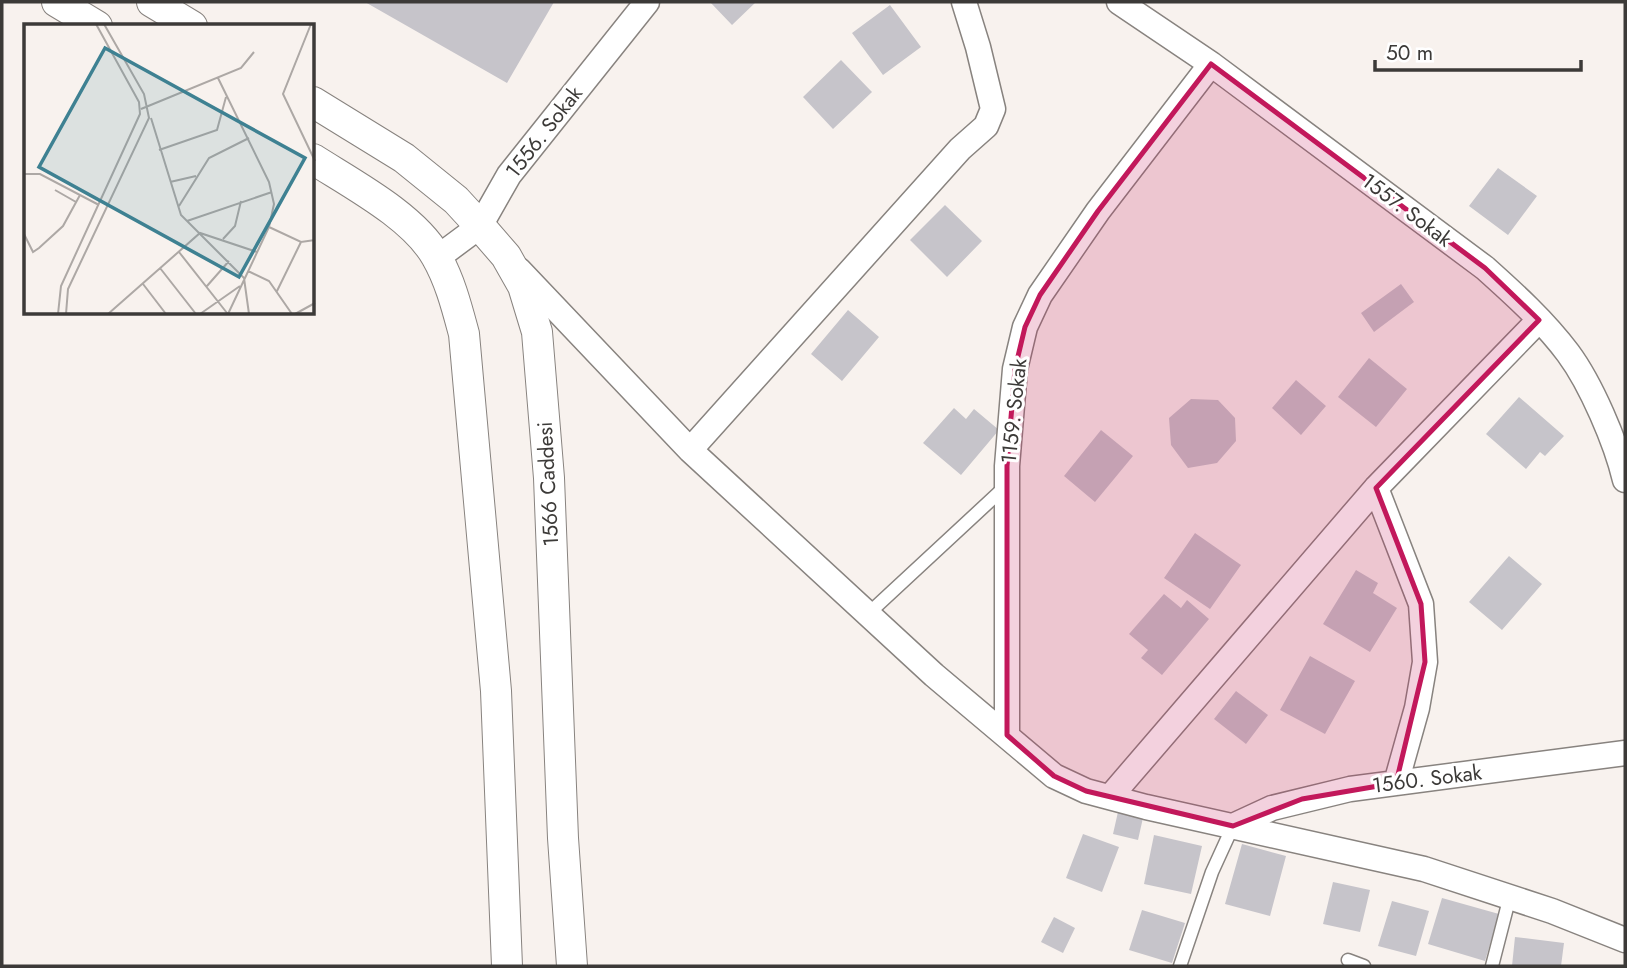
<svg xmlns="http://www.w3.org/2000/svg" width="1627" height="968" font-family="Jost,sans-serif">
<rect width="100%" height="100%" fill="#f8f2ee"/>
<path fill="#c6c4ca" d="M 365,2 L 554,2 L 507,83 Z
M 710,2 L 756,2 L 732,25 Z
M 890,5 L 921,47 L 883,75 L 852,33 Z
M 841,60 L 872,92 L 833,129 L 803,97 Z
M 1498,168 L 1537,196 L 1508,235 L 1469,206 Z
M 945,205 L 982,241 L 947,277 L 910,240 Z
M 1401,284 L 1414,302 L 1374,332 L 1361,313 Z
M 848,310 L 879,337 L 842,381 L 811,354 Z
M 1369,358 L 1407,389 L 1376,427 L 1338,397 Z
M 1296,380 L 1326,406 L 1301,435 L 1272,408 Z
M 1519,397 L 1564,436 L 1545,456 L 1540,452 L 1526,469 L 1486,434 Z
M 1191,399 L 1218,400 L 1235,418 L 1236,441 L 1217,463 L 1188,468 L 1171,445 L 1169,418 Z
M 954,408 L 966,419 L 974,409 L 999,430 L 961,475 L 923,443 Z
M 1101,430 L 1133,456 L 1095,502 L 1064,476 Z
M 1195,533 L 1241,565 L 1210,609 L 1164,578 Z
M 1509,556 L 1542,584 L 1502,630 L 1469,602 Z
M 1356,570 L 1378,583 L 1373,593 L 1397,608 L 1370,652 L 1323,624 Z
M 1164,594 L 1181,608 L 1187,600 L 1209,619 L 1162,675 L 1141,658 L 1148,650 L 1129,634 Z
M 1310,656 L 1355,681 L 1325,734 L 1280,710 Z
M 1236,691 L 1268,715 L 1246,744 L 1214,719 Z
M 1120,803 L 1145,809 L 1138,840 L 1113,834 Z
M 1083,834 L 1119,847 L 1102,892 L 1066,878 Z
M 1154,835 L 1202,846 L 1191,894 L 1144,884 Z
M 1242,844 L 1286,856 L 1270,916 L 1225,904 Z
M 1333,882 L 1370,890 L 1360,932 L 1323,924 Z
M 1442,898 L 1499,914 L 1485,961 L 1428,944 Z
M 1392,901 L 1429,911 L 1416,956 L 1378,946 Z
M 1142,910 L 1185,923 L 1172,963 L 1129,950 Z
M 1054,917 L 1075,928 L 1063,953 L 1041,942 Z
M 1515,937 L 1564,943 L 1561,966 L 1512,966 Z"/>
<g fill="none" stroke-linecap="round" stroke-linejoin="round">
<g stroke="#88837f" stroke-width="15">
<path id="service" d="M 868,614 L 1006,486
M 1348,960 L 1364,966
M 1180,966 L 1212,872 L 1233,826
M 1492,966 L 1510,896"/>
</g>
<g stroke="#88837f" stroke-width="27">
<path id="minor" d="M 1119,2 L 1211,64 L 1485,268 C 1514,294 1544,321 1568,353 C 1591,384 1616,442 1625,480
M 437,258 L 480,226 L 509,175 L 647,2
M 519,270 L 690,450 L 934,675 L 1054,776 L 1086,791 L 1146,807 L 1424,869 L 1552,911 L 1625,940
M 690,450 L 960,149 L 986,126 L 993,109 L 978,47 L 964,2
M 1376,488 L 1421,604 L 1425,662 L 1417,708 L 1396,783
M 1007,735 L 1007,466 L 1015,369 L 1025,327 L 1040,295 L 1098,211 L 1211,64
M 1110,797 L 1376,488 L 1539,320
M 1233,826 L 1272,808 L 1350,789 L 1625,753"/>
</g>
<g stroke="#88837f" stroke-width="32">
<path id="tertiary" d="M 57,2 L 97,26
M 152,2 L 192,26
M 313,102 L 404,158 L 456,200 L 480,226 L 506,256 L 523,286 L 537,332 L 549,478 L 563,838 L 572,966
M 313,159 C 352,184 413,216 436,256 C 450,280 457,308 464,334 L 496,691 L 507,966"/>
</g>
<use href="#service" stroke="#fff" stroke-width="12"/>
<use href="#minor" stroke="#fff" stroke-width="24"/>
<use href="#tertiary" stroke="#fff" stroke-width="30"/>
</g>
<path fill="#c2185b" fill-opacity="0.2" stroke="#c2185b" stroke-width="5" stroke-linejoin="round" d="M 1211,64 L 1485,268 L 1539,320 L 1376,488 L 1421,604 L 1425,662 L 1396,783 L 1302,799 L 1233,826 L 1086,791 L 1054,776 L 1007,735 L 1007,466 L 1015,369 L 1025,327 L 1040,295 L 1098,211 Z"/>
<g text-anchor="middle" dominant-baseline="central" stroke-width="6" stroke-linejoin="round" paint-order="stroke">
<g font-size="21" fill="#3c3a38" stroke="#fff">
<text transform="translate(544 132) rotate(-52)">1556. Sokak</text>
<text transform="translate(1407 210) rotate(37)">1557. Sokak</text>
<text transform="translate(1014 411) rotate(-84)">1159. Sokak</text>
<text transform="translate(548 484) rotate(-93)">1566 Caddesi</text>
<text transform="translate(1427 779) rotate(-7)">1560. Sokak</text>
</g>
</g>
<g transform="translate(24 24)">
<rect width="290" height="290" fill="#f8f2ee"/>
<path fill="none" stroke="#ada8a5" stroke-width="2" d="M 287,0 L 259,70 L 291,137M 194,54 L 245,158 L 250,180 L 245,203 L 204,290M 117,85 L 217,44 L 230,28M 127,94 L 157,191 L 220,254 L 225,290M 135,126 L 193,106 L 202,73M 0,150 L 16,150 L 75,181M 146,158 L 172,152M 31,166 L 52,178M 155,182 L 185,134 L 225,114M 163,197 L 248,168M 245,203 L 277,218 L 291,216M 0,210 L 9,228 L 15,224 L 39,202 L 56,171M 199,215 L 211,202 L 217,177M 155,228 L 203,289M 136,244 L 172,290M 224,247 L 245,257 L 268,290M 119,260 L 142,290M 183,262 L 205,237M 253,267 L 277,218M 34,290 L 37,262 L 116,90 L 115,78 L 72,0M 42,290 L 44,265 L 125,94 L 120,70 L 80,0M 84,290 L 176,209 L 233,228M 176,290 L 216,262M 271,290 L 291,279"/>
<path fill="#3e8192" fill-opacity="0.15" stroke="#3e8192" stroke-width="3.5" d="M 81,24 L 281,134 L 215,253 L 15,143 Z"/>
<rect width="290" height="290" fill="none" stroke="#3c3a38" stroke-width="3.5"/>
</g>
<rect width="1627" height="968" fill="none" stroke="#3c3a38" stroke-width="7"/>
<path d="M1375 60v10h206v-10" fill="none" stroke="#3c3a38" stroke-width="3.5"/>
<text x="1386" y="60" font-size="21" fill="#3c3a38" stroke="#ffffff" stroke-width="5" paint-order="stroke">50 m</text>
</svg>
